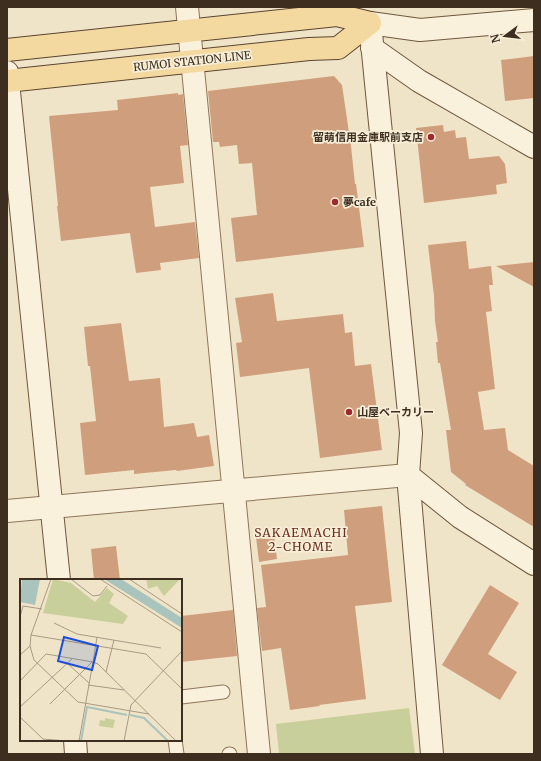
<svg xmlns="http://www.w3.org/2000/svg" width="541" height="761" font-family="Merriweather,'Noto Sans JP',serif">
<rect width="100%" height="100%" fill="#f0e4c8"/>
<path fill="#c9cf9b" d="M 409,708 L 415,754 L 279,754 L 276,724 Z"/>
<path fill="#cf9f7d" d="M 534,56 L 534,98 L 505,101 L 501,60 Z
M 334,76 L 342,85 L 351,146 L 355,184 L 356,184 L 364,247 L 236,262 L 231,218 L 257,215 L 252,163 L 239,164 L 237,145 L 220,147 L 219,142 L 213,142 L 208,91 Z
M 178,93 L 178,95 L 183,94 L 188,145 L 180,146 L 184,183 L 150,187 L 155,227 L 195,222 L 199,258 L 160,263 L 161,270 L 136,273 L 130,233 L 61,241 L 57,206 L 58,206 L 49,116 L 118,110 L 117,100 Z
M 443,125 L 444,132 L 455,130 L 456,138 L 466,137 L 469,159 L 499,156 L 505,164 L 507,183 L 496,185 L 497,194 L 424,203 L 416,128 Z
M 466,241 L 469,269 L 491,266 L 493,285 L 489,285 L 492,311 L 486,312 L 495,389 L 478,392 L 484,430 L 505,428 L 508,450 L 534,466 L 534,527 L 465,485 L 466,484 L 451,472 L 446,430 L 451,430 L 440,363 L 438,363 L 436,342 L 438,342 L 435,321 L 434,296 L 428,245 Z
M 534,262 L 534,287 L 496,266 Z
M 273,293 L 277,321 L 343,314 L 345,333 L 352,332 L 355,366 L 371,364 L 382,450 L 320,458 L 309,368 L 240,377 L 236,343 L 242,342 L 235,298 Z
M 121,323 L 129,381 L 160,378 L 164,427 L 194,423 L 197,437 L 209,435 L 214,466 L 177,471 L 176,470 L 134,474 L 134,470 L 85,475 L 80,423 L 96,421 L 90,366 L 88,366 L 84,327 Z
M 382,506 L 392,602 L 355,606 L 366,699 L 319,705 L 320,706 L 290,710 L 281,648 L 262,651 L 257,608 L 266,607 L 261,565 L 348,555 L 344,510 Z
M 274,535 L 277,559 L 259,562 L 256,537 Z
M 116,546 L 120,580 L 94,580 L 91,549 Z
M 490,585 L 519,603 L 488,654 L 517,672 L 500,700 L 442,665 Z
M 233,610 L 237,656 L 181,662 L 181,616 Z"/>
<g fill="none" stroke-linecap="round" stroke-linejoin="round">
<g stroke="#8d765c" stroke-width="15">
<path id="lane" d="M 181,697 L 223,692
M 175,740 L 177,754
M 229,754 L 230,754"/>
</g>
<g stroke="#8d765c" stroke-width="24">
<path id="street" d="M 187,7 L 259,754
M 7,511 L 408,475"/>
</g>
<g stroke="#6f573f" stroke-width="24">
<path id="secondary" d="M 372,48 L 419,81 L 534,147
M 7,72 L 59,580
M 408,475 L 460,517 L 534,564
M 75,740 L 76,754
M 432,754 L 408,475 L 411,433 L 370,23 L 420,30 L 534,20"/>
</g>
<g stroke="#5b4430" stroke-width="24">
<path id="primary" d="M 7,50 L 337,15 L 370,23
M 7,81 L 309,49 L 338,48 L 370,23"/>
</g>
<use href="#lane" stroke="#faf1dc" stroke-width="13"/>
<use href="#street" stroke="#faf1dc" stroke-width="22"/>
<use href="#secondary" stroke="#faf1dc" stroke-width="22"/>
<use href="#primary" stroke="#f3d9a0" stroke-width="22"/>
</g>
<g fill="#9e2a2b" stroke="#f7eed8" stroke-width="1.5">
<circle cx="431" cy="137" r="4"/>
<circle cx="335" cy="202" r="4"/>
<circle cx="349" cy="412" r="4"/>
</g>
<g text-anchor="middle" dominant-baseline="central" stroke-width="3.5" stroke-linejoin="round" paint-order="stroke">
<g font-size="11" fill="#3d2e20" stroke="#f7eed8">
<text transform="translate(192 61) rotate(-6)">RUMOI STATION LINE</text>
</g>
<g font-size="11" font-weight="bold" fill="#3d2e20" stroke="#f7eed8" text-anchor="start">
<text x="423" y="137" text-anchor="end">留萌信用金庫駅前支店</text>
<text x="343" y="202">夢cafe</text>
<text x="357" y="412">山屋ベーカリー</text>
</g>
<g font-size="12" letter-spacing="1" fill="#6b2e1e" stroke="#f7eed8">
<text x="301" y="532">SAKAEMACHI<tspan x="301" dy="14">2-CHOME</tspan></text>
</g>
</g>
<g transform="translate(20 579)">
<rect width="162" height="162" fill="#f0e4c8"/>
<path d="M 33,0 L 51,4 L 75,23 L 87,9 L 94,15 L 89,24 L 108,37 L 103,45 L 23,34 ZM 126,0 L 160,0 L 144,17 L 137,7 L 128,10 ZM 85,139 L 95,141 L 93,149 L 79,147 L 80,141 L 85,142 Z" fill="#c9cf9b"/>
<path d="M 2,0 L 20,0 L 15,26 L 0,23 ZM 84,0 L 101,0 L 162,39 L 162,49 Z" fill="#a9c4bc"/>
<path fill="none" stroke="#a9c4bc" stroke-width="2" d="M 110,136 L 124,139 L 148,162M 61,162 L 67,128 L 107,136"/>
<path fill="none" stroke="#a89b85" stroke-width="1" d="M 51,0 L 73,17 L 80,16 L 87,7M 80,0 L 162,53M 109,0 L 162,35M 0,38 L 3,27 L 22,30M 34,44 L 57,55 L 141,69M 11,56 L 31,0M 0,76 L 10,67M 73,83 L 78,85 L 156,162M 73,83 L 77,58M 47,84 L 69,104M 86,93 L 94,61M 0,102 L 26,75 L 73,83 L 59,162M 68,106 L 104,111M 30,125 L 72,83M 0,128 L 52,80M 129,135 L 58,123 L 14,81 L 10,67 L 11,56 L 126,75 L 162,110M 0,138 L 23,160 L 47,162M 104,162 L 111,126 L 162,72"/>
<path fill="#1d4ed8" fill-opacity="0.15" stroke="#1d4ed8" stroke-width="2" d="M 44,58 L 78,67 L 72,91 L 38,82 Z"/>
<rect width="162" height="162" fill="none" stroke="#3d2e20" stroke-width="2"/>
</g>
<rect width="541" height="761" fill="none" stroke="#3d2e20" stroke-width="16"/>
<g transform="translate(505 36) rotate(255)" stroke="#f7eed8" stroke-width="3" paint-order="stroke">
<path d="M0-3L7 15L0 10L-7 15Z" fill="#3d2e20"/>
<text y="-6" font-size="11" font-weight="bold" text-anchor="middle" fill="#3d2e20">N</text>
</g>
</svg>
